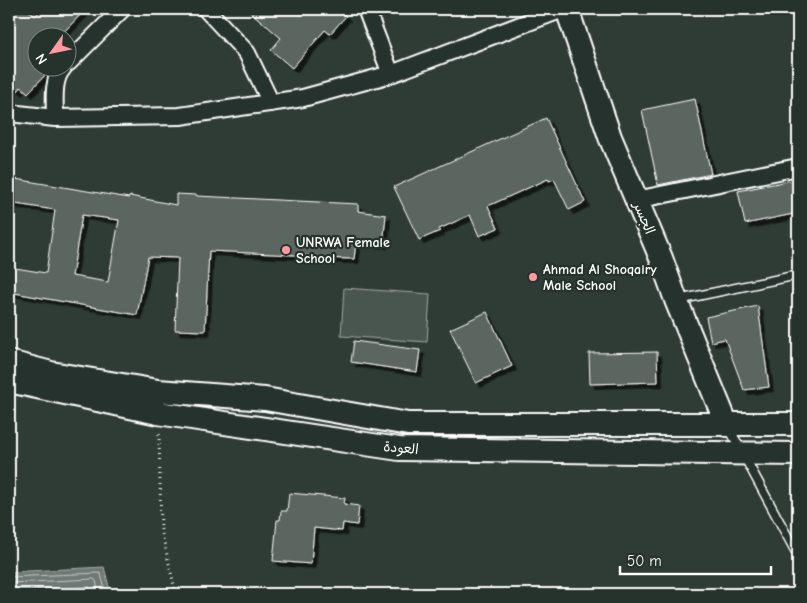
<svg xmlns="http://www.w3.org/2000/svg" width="807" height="603" font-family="'Comic Neue','Playpen Sans Arabic',sans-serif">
<defs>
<filter id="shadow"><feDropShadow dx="4.5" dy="4.5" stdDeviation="0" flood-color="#0009"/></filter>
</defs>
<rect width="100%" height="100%" fill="#2f3b35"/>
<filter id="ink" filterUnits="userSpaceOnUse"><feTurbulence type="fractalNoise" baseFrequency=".02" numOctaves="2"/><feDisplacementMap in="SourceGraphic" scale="10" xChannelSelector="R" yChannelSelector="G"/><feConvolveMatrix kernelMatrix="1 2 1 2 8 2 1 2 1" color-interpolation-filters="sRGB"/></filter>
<g filter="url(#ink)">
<path fill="#4a544f" stroke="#a4aaa7" d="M 344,288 L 430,294 L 427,342 L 341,336 Z"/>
<path fill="#707975" stroke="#a9afac" d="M 104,567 L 111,594 L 9,594 L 9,572 Z"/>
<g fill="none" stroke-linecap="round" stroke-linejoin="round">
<path stroke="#c6c9c8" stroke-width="1" d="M 9,577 L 99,573 L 101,574 L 106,594
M 9,583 L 94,579 L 96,581 L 99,594
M 9,591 L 88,587 L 90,588 L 92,594"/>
</g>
<path fill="#5b6661" stroke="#fff" fill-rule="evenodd" filter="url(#shadow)" d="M 9,9 L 27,9 L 35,16 L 42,9 L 86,9 L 58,38 L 38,38 L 38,68 L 46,68 L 49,71 L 28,93 L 21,87 L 18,91 L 9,82 Z
M 247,9 L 338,9 L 346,16 L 330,34 L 325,30 L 292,68 L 271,50 L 281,38 Z
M 695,99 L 711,174 L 658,185 L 642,110 Z
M 546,118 L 585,202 L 569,210 L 554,179 L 549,181 L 548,179 L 488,206 L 498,228 L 479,236 L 470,215 L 439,229 L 440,231 L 419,240 L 394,187 Z
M 9,178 L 129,198 L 130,196 L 176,205 L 176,194 L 197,195 L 197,196 L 358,204 L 358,211 L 386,215 L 383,244 L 356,242 L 354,259 L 316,258 L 316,256 L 209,251 L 205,331 L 175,330 L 178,258 L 148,257 L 137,315 L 9,292 L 9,267 L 46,273 L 55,210 L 9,203 ZM 82,215 L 119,220 L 108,282 L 72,276 Z
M 798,179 L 798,213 L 745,224 L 738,191 Z
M 758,306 L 769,387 L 744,390 L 725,339 L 711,342 L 706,317 Z
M 487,312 L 512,366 L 476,383 L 450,329 Z
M 354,341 L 420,350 L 417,372 L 351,362 Z
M 657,352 L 658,382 L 590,384 L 589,353 Z
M 289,493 L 345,498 L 344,504 L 359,506 L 357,525 L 343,523 L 342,531 L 314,528 L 311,564 L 273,561 L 277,520 L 280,520 L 281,511 L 287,511 Z"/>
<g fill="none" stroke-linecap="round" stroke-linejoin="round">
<g stroke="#fff" stroke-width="11">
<path id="lane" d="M 678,300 L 798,275
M 729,428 L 798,556"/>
</g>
<g stroke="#fff" stroke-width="20">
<path id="street" d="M 206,9 L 247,53 L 271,103
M 366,9 L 391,74
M 68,63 L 122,9
M 9,113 L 55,118 L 180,116 L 303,98 L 391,74 L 563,9
M 55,118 C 55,102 52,79 63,68
M 636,200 L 798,167"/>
</g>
<g stroke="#fff" stroke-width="26">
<path id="secondary" d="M 567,9 L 610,137 L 661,258 L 676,300 L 727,425
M 9,362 L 51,373 L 158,391 L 265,399 L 408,424 L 798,424
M 9,381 L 158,413 L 399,449 L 798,454"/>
</g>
<path stroke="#fff" stroke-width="3" stroke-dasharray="1 4" stroke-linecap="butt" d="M 159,434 L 161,529 L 176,594"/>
<use href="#lane" stroke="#26332d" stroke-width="8"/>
<use href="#street" stroke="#26332d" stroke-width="16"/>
<use href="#secondary" stroke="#26332d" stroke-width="22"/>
</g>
</g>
<g fill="#ff9aa2" stroke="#26332d" stroke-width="2">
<circle cx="286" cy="250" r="5"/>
<circle cx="533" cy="277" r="5"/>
</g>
<g text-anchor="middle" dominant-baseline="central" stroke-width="4.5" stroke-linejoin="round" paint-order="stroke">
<g font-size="14" fill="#fff" stroke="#26332d">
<text transform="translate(644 218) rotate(67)">الجسر</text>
<text transform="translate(401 448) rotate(5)">العودة</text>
</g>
<g font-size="14" font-weight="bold" fill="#fff" stroke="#26332d" text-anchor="start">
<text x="296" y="242">UNRWA Female<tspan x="296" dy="16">School</tspan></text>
<text x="543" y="269">Ahmad Al Shoqairy<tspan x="543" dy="16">Male School</tspan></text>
</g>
</g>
<rect width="807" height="603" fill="none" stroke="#26332d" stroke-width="30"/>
<rect x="15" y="15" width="777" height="573" fill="none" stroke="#fff" stroke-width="2" filter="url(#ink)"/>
<g transform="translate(52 52) rotate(237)"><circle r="24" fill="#26332d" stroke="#7d8581"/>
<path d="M0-4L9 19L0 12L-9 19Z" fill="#ff9aa2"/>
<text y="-8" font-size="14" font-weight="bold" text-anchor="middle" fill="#ffffff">N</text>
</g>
<path d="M620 566v8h151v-8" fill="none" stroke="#ffffff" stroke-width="2.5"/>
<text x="627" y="566" font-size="15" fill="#ffffff" stroke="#26332d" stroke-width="4" paint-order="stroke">50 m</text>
</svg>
